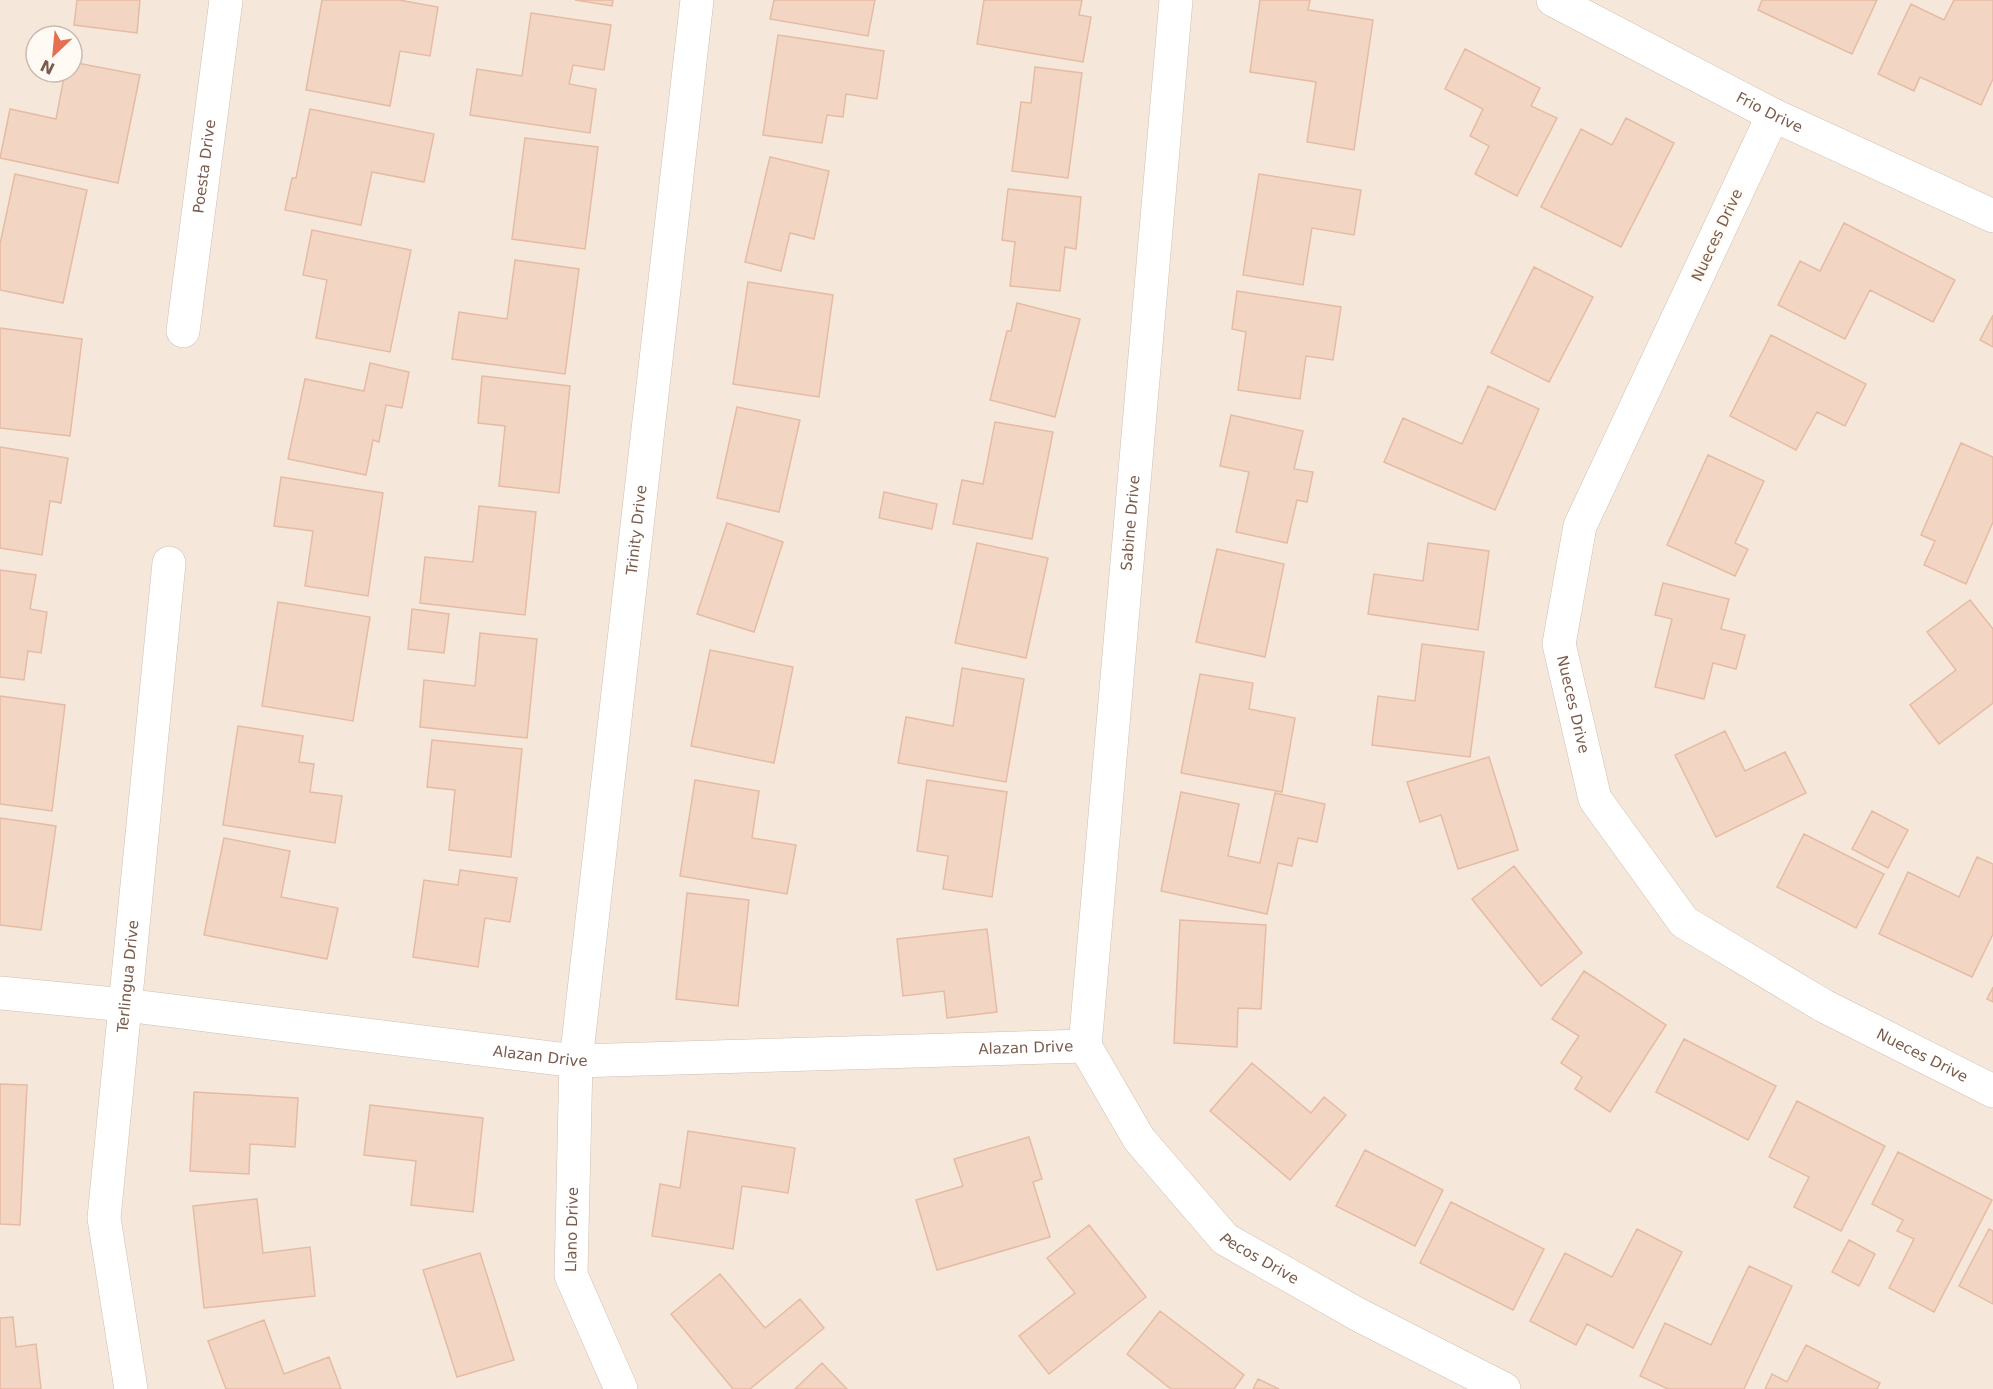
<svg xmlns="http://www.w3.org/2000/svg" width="1993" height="1389" font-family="'DejaVu Sans',sans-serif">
<rect width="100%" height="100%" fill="#fdf6ec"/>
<path fill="#f5e8da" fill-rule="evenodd" d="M 0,0 L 1993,0 L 1993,1389 L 0,1389 ZM 36,36 L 72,36 L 72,72 L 36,72 Z"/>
<path fill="#f3d5c3" stroke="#e6bba3" stroke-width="1.5" d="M 77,0 L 140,0 L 137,33 L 74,25 Z
M 322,0 L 399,0 L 438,7 L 430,56 L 400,51 L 390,106 L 306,90 Z
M 575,0 L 613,0 L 612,6 Z
M 774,0 L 875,0 L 868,36 L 770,19 Z
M 984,0 L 1082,0 L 1079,15 L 1091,17 L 1083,62 L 977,44 Z
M 1260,0 L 1310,0 L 1308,10 L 1373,20 L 1354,150 L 1307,142 L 1316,82 L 1250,72 Z
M 1762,0 L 1877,0 L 1852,54 L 1758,10 Z
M 1954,0 L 1993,0 L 1993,79 L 1981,105 L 1920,77 L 1914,91 L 1878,74 L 1911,4 L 1944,20 Z
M 531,13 L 611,25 L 604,70 L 573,65 L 569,84 L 596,89 L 590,133 L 470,115 L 477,69 L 522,76 Z
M 778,35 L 884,51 L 877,99 L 846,94 L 843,117 L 827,115 L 822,143 L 763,135 Z
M 1465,49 L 1540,88 L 1531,106 L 1557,118 L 1517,196 L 1475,174 L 1489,146 L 1470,136 L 1483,109 L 1445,89 Z
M 72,62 L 140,75 L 118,183 L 0,158 L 10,109 L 56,119 L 65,72 L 72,72 Z
M 1035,67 L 1082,73 L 1068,178 L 1012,171 L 1021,102 L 1031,103 Z
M 310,109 L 434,134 L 424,182 L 372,172 L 361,225 L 285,210 L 292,178 L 296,178 Z
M 1626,118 L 1674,143 L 1621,247 L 1541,207 L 1581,129 L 1612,145 Z
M 525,138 L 598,147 L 585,249 L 512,239 Z
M 770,157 L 829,171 L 814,239 L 790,233 L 781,271 L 745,262 Z
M 15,174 L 87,190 L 63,303 L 0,290 L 0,244 Z
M 1259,174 L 1361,190 L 1354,235 L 1312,228 L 1303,285 L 1243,275 Z
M 1008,189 L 1081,197 L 1076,249 L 1065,247 L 1060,291 L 1010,286 L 1015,242 L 1002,240 Z
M 1844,223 L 1955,280 L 1933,322 L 1870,290 L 1845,339 L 1778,305 L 1800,261 L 1820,271 Z
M 312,230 L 411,250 L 390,352 L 316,338 L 327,280 L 303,275 Z
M 515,260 L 579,269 L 565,374 L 452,359 L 459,312 L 507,319 Z
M 1534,267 L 1593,297 L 1549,382 L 1491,353 Z
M 748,282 L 833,295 L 819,397 L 733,384 Z
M 1237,291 L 1341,307 L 1333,360 L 1306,356 L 1300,399 L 1238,390 L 1246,332 L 1232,329 Z
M 1017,303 L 1080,319 L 1055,417 L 990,400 L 1007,331 L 1011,331 Z
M 1993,315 L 1993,347 L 1980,340 Z
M 0,328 L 82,339 L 70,436 L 0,428 Z
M 1771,335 L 1866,384 L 1845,426 L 1817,412 L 1796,450 L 1730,416 Z
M 370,363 L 409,372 L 402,408 L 386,405 L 379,442 L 373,440 L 366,475 L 288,459 L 305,379 L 364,391 Z
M 482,376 L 570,386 L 559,493 L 499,486 L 505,426 L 478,423 Z
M 1488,386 L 1539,409 L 1495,510 L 1384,462 L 1403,418 L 1462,444 Z
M 737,407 L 800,420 L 779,512 L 717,498 Z
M 1231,415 L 1303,431 L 1294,469 L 1313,472 L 1307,502 L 1297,500 L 1287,543 L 1236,532 L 1249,472 L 1220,466 Z
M 995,422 L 1053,432 L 1032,539 L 953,524 L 962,480 L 983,484 Z
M 1961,443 L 1993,457 L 1993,522 L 1966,584 L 1924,565 L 1935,541 L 1921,535 Z
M 0,447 L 68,458 L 61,503 L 50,501 L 42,555 L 0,548 Z
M 1708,455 L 1764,481 L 1735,543 L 1748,549 L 1735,576 L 1667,545 Z
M 281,477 L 383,493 L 368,596 L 305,586 L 313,531 L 274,526 Z
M 884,492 L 937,504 L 932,529 L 879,518 Z
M 479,506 L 536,512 L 525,615 L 420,603 L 425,557 L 473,562 Z
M 727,523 L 783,542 L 754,632 L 697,614 Z
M 977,543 L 1048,558 L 1026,658 L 955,643 Z
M 1428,543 L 1489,551 L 1478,630 L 1368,614 L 1374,574 L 1423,581 Z
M 1217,549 L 1284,564 L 1265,657 L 1196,642 Z
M 0,570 L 36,575 L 30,609 L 47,612 L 41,653 L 28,651 L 24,680 L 0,677 Z
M 1663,583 L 1729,599 L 1721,629 L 1745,635 L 1736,669 L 1713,663 L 1704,699 L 1655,687 L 1672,619 L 1655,615 Z
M 1970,600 L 1993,629 L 1993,703 L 1939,744 L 1910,705 L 1956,670 L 1927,632 Z
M 278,602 L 370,617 L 353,721 L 262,706 Z
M 412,609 L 449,614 L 444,653 L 408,649 Z
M 480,633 L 537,639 L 527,738 L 420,727 L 424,680 L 475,686 Z
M 1422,644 L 1484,652 L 1470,757 L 1372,745 L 1378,696 L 1415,701 Z
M 710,650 L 793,667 L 774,763 L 691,746 Z
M 962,668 L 1024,679 L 1006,782 L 898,763 L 906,717 L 953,726 Z
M 1200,674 L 1253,683 L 1249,709 L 1295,718 L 1282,792 L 1181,773 Z
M 0,696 L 65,705 L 52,811 L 0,804 Z
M 238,726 L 303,736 L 299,762 L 314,764 L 310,792 L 342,796 L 335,843 L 223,825 Z
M 1725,731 L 1745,771 L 1785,752 L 1806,793 L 1716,837 L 1675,755 Z
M 432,740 L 522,749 L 511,857 L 449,850 L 455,790 L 427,787 Z
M 1489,757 L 1518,850 L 1458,869 L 1441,815 L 1420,822 L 1407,782 Z
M 695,780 L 759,791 L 752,838 L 796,845 L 787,894 L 680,876 Z
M 927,780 L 1007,792 L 992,897 L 943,889 L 948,856 L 917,851 Z
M 1181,792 L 1239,804 L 1228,856 L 1260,863 L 1275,793 L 1325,804 L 1317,842 L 1298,838 L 1292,866 L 1278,863 L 1267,914 L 1161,891 Z
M 1872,811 L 1908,830 L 1888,868 L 1852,849 Z
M 0,818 L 56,826 L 41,930 L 0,925 Z
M 1804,834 L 1884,874 L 1856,928 L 1777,887 Z
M 224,838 L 290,851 L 281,897 L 338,908 L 327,959 L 204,935 Z
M 1977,857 L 1993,864 L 1993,934 L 1972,977 L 1879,934 L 1908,872 L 1959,897 Z
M 1514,866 L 1582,953 L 1541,986 L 1472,899 Z
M 460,870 L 517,878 L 510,922 L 485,918 L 478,967 L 413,957 L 424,880 L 458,885 Z
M 687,893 L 749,900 L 738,1006 L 676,999 Z
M 1180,920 L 1266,925 L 1261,1009 L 1238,1008 L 1237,1047 L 1174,1043 Z
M 987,929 L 997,1012 L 947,1018 L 944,991 L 903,996 L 897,939 Z
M 1584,971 L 1666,1025 L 1610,1112 L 1575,1089 L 1582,1077 L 1561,1063 L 1579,1036 L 1552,1019 Z
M 1993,987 L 1993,1002 L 1987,999 Z
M 1684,1039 L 1776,1086 L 1748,1140 L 1656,1092 Z
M 1252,1063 L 1311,1113 L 1324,1097 L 1346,1115 L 1290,1180 L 1210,1111 Z
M 0,1084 L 27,1085 L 20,1225 L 0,1224 Z
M 194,1092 L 298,1098 L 295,1147 L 250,1144 L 249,1174 L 190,1171 Z
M 1797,1101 L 1885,1146 L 1841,1231 L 1794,1207 L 1809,1177 L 1769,1157 Z
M 370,1105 L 483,1118 L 473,1212 L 411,1205 L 416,1161 L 364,1155 Z
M 688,1131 L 795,1148 L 788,1193 L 742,1186 L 733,1249 L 652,1236 L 660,1184 L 680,1188 Z
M 1029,1137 L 1042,1179 L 1033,1182 L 1050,1237 L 937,1270 L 916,1200 L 963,1186 L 954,1159 Z
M 1365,1150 L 1443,1190 L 1415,1246 L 1336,1206 Z
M 1898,1152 L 1992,1200 L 1934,1312 L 1889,1288 L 1914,1239 L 1897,1231 L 1903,1220 L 1872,1204 Z
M 257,1199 L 263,1253 L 310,1247 L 315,1296 L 204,1308 L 193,1206 Z
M 1451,1202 L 1544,1249 L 1513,1310 L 1420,1263 Z
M 1089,1225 L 1146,1297 L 1049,1374 L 1019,1336 L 1075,1293 L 1047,1258 Z
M 1637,1229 L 1682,1252 L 1633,1348 L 1587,1324 L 1576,1345 L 1530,1321 L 1565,1253 L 1612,1277 Z
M 1989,1229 L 1993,1231 L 1993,1304 L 1959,1286 Z
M 1849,1240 L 1875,1254 L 1859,1286 L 1832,1272 Z
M 480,1253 L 514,1360 L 457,1377 L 423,1270 Z
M 1749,1266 L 1792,1286 L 1744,1389 L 1668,1389 L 1640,1376 L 1665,1323 L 1711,1345 Z
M 720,1274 L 765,1328 L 800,1299 L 824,1328 L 750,1389 L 733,1389 L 671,1314 Z
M 1160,1311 L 1244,1375 L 1234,1389 L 1171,1389 L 1127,1354 Z
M 13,1317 L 16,1347 L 36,1344 L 41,1389 L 0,1389 L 0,1318 Z
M 264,1320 L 284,1374 L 329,1357 L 341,1389 L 226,1389 L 208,1341 Z
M 1806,1345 L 1880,1383 L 1877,1389 L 1765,1389 L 1772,1374 L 1787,1382 Z
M 822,1363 L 847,1389 L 795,1389 Z
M 1258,1379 L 1279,1389 L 1253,1389 Z"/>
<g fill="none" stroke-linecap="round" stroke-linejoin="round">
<g stroke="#d1beb0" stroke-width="34">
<g id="street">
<path id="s1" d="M 1553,0 L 1773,115 L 1993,216"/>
<path id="s2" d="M 1773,115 L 1580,526 L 1559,644 L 1595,799 L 1684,922 L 1824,1006 L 1993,1091"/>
<path id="s3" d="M 183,331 L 226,0"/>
<path id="s4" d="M 0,993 L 125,1005 L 576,1061 L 1085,1046"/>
<path id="s5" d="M 1085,1046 L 1176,0"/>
<path id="s6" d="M 1085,1046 L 1139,1139 L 1225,1239 L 1357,1314 L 1504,1389"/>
<path id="s7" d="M 131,1389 L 104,1218 L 169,563"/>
<path id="s8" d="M 621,1389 L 571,1275 L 576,1061 L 697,0"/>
</g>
</g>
<use href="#street" stroke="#fff" stroke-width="33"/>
</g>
<g text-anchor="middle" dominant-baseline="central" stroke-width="4.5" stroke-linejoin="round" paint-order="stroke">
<g font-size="15" fill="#7a5c4d" stroke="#fffaf3">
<text stroke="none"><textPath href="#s1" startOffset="244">Frio Drive</textPath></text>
<text stroke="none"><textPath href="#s3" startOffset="166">Poesta Drive</textPath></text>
<text transform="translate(1717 235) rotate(-65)">Nueces Drive</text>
<text stroke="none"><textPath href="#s5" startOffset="525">Sabine Drive</textPath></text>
<text stroke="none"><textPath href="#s8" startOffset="873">Trinity Drive</textPath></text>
<text stroke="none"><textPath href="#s2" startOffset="636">Nueces Drive</textPath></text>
<text stroke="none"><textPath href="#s7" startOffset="416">Terlingua Drive</textPath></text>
<text stroke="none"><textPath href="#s4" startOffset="1030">Alazan Drive</textPath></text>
<text stroke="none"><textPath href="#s4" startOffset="544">Alazan Drive</textPath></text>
<text stroke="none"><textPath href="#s2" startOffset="1158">Nueces Drive</textPath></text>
<text stroke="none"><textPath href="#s8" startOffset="170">Llano Drive</textPath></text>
<text stroke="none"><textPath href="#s6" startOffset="279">Pecos Drive</textPath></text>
</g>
</g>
<g transform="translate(54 54) rotate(206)"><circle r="28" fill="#fffaf3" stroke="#cabbb1" stroke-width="1.5"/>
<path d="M0-4.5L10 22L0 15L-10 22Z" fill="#e76f51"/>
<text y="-9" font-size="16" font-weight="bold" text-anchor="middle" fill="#7a5c4d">N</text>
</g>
</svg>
